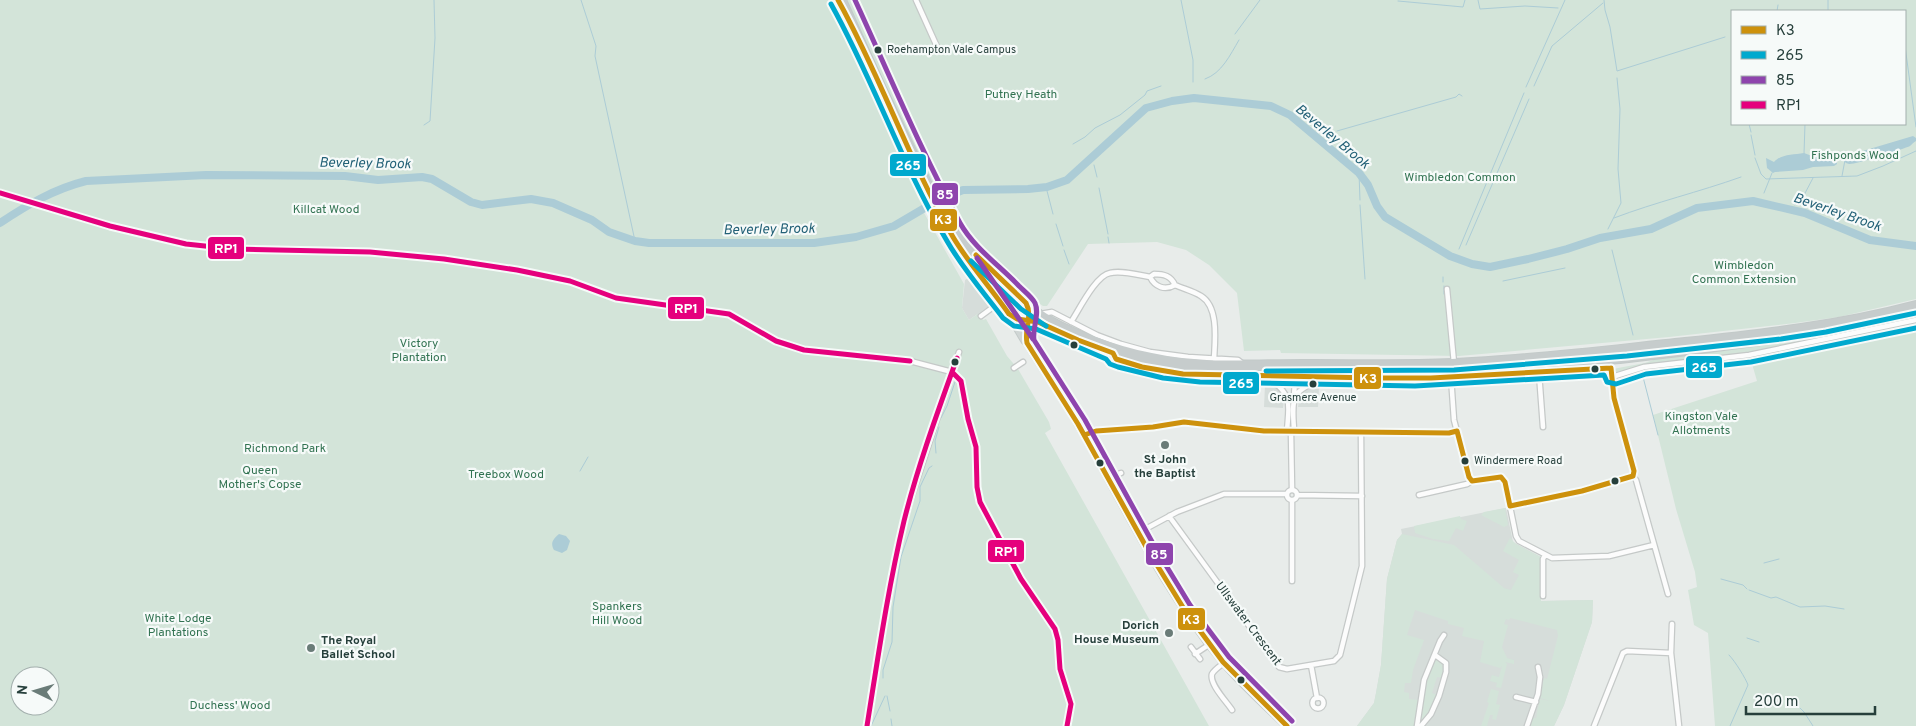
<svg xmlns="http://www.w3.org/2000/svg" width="1916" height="726" font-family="Overpass,sans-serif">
<rect width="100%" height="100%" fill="#e8ecea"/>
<path fill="#d6ddda" d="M 975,274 L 993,298 L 992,304 L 969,320 L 962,308 L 965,280 Z
M 1265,385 L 1271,385 L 1280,390 L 1284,400 L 1283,408 L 1264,407 Z
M 1310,387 L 1319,387 L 1318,407 L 1298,407 L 1300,396 L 1306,389 Z
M 1506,508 L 1513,542 L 1541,557 L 1540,601 L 1593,600 L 1592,622 L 1564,705 L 1554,726 L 1357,726 L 1374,703 L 1376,693 L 1381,665 L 1387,579 L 1397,540 L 1402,534 L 1401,529 Z"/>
<path fill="#d3e4d9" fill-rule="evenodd" d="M 0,0 L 1916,0 L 1916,299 L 1839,317 L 1795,323 L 1669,337 L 1459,356 L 1281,353 L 1280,350 L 1244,351 L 1237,293 L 1209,265 L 1186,250 L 1157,242 L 1088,244 L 1047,306 L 1043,306 L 1031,298 L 1029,300 L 965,236 L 944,199 L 923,211 L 964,284 L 962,308 L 969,320 L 979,313 L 983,320 L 986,319 L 1007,356 L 1018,369 L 1049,422 L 1051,429 L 1045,433 L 1209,726 L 0,726 ZM 1732,11 L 1905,11 L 1905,124 L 1732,124 ZM 20,676 L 50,676 L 50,706 L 20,706 Z
M 1916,316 L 1916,317 L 1749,352 L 1710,358 L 1647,364 L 1616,374 L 1614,372 L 1614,369 L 1618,368 L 1645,363 L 1659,358 L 1722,351 L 1826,336 Z
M 1916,322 L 1916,726 L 1715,726 L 1708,633 L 1694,625 L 1688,590 L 1697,587 L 1695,572 L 1676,509 L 1653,415 L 1757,381 L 1750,357 Z
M 1505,508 L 1508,525 L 1504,527 L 1481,515 L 1484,512 Z
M 1460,516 L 1461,519 L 1467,521 L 1463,531 L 1456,528 L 1449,541 L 1433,539 L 1415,533 L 1414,526 Z
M 1402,534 L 1454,545 L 1504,588 L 1511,590 L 1519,575 L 1513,572 L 1519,560 L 1503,551 L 1510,538 L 1516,544 L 1541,557 L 1541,601 L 1593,600 L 1592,622 L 1564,705 L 1554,726 L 1530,726 L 1531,718 L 1536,718 L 1540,699 L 1550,701 L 1540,698 L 1544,678 L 1547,679 L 1558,636 L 1557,630 L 1510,618 L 1509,620 L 1506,619 L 1504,624 L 1508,625 L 1502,647 L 1507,658 L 1514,660 L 1514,664 L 1505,662 L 1507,664 L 1501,688 L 1496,687 L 1497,683 L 1490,681 L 1492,675 L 1499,677 L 1502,666 L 1500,668 L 1480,662 L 1484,641 L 1462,636 L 1464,628 L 1448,624 L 1448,621 L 1415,610 L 1407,635 L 1424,640 L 1413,670 L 1411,683 L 1405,683 L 1404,692 L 1409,693 L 1409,699 L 1419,700 L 1415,726 L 1357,726 L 1374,703 L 1376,693 L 1381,665 L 1387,579 L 1397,540 Z
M 1435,659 L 1441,663 L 1444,670 L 1442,678 L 1437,677 L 1432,693 L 1437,695 L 1430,713 L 1419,726 L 1425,682 Z
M 1491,689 L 1499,691 L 1496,704 L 1500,705 L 1496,720 L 1492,719 L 1493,715 L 1490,715 L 1487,726 L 1481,726 L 1489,703 L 1487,702 Z"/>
<path fill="#acccd6" d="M 1913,136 L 1916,138 L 1916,141 C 1913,143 1912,144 1910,146 C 1904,149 1853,165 1849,164 C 1845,163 1845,162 1843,159 L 1843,156 L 1848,154 L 1856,153 Z
M 1804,153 L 1812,156 L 1836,156 L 1837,164 L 1834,166 L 1813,167 L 1803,170 L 1775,172 L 1773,173 L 1767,168 L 1766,158 L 1774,162 C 1781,154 1793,155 1804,153 Z
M 559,534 L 566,536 L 570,541 L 567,550 L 562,553 L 554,550 C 550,543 553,539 559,534 Z"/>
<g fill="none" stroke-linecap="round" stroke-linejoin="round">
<path stroke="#acccd6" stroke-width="1" d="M 581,0 L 596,46 L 595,56 L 635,241
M 1181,0 L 1193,60 L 1193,82
M 1478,0 L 1480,9 L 1525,6 L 1558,8
M 1604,0 L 1605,10 L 1610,27 L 1617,71 L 1725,37
M 1398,1 L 1463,7 L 1465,0
M 1777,11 L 1778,5
M 1828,11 L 1828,0
M 1235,34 L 1260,0
M 1905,46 L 1916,127
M 1205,79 C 1222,73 1230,55 1239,40
M 1534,86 L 1552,46 L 1603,3
M 1526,87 L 1565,0
M 1749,124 L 1751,132
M 424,125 L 430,121 L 435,38 L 434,0
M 1337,131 L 1456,97 L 1459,94 L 1462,96
M 1751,135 L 1755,155
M 1073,144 L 1085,137 L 1095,128 L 1120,115 L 1145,95 L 1147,91 L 1161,86
M 1804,154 L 1805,124
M 1755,158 L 1761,174 L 1766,179 L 1857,176 L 1883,166 L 1916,151
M 1838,159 L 1845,160 L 1842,176
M 1094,165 L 1097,177
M 1359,173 L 1360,200
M 1046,187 L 1053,214
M 1099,188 L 1108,234
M 1764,193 L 1772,173
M 1360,205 L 1365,279
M 1795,205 L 1803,197 L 1813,178
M 1614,218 C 1656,202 1699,192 1741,177
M 1056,224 L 1063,246
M 1608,229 L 1621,203 L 1618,169 L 1620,109 L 1617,78
M 1108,237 L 1109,243
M 1466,245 L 1529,99
M 1459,249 L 1524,93
M 1064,250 L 1069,264
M 1612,250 L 1633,335
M 1443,277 L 1443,282
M 1503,281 L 1565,268
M 1444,286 L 1444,294
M 1642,373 L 1658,435
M 941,418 L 947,406 L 955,382
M 936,453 L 935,441 L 939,427
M 580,471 L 588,457
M 1764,563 L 1779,559
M 1721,579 L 1743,585 L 1747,589
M 1749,590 L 1771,598 L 1776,597 L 1800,607 L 1825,606 L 1844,609
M 1747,638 L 1759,642
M 1729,655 C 1735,661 1746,679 1748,685 L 1730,726
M 883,678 L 883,670 L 892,642 L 893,607 L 901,557 L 920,501 L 920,487 L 929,468 L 932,466
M 887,696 L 890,711
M 1800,708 L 1804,712 L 1813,726
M 891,719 L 892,726
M 871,726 L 885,696"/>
<path stroke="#acccd6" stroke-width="8" d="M 953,194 L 963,190 L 1028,189 L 1047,187 L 1067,180 L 1146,108 L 1172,101 L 1194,98 L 1271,106 L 1290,115 L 1359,173 L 1368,185 L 1377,206 L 1385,217 L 1450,256 L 1472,264 L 1490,267 L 1528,259 L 1567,249 L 1600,238 L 1651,229 L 1697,208 L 1753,201 L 1805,213 L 1870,240 L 1916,246
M 0,223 C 27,205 54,189 86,181 L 206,175 L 345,176 L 378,180 L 422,177 L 432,179 L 471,202 L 482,205 L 531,199 L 553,203 L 592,220 L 609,232 L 635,241 L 649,243 L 814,243 L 856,237 L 894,226 L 928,206"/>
<g stroke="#c5c9c8" stroke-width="7">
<path id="minor" d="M 916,0 L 939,51
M 880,84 L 874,88 L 891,123 L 900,127
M 0,193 L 110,226 L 186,244 L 233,249 L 370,252 L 444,259 L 517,270 L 570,281 L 616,298 L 729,314 L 776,341 L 804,350 L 910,361 L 952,372
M 1175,285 C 1165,291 1155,287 1150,277 L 1154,274 C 1164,274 1171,276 1175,285 C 1184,289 1193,291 1201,296 C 1219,307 1215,340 1214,359
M 1447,289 L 1454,363
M 1040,314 L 1052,312 L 1097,335 L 1121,344 L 1150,352 L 1188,357 L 1238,360 L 1243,364
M 981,316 L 1000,302
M 1071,322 C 1079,310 1096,275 1110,273 C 1122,270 1138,275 1150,277
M 1113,353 L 1116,359 L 1142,367 L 1183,374 L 1373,378 L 1431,378 L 1610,367 L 1612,370 L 1614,398 L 1634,471 L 1633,476 L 1636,480 L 1668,594
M 1014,368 L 1023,362
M 1539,373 L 1543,427
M 1273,376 L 1273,382 C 1294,396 1288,409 1287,432
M 1451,377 L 1454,420 L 1469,477 L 1472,481 C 1482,481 1491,476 1501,477 L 1505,482 L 1516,536 L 1519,541 L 1552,558 L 1609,556 L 1654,545
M 1612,377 L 1644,367 L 1749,355 L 1916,320
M 1294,398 L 1295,377
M 1291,432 L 1292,489
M 1294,432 C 1294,422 1291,404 1296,395 C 1301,387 1314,385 1316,377
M 1084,435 L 1096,431 L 1153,427 L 1184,422 L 1264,431 L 1449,433 L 1457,431
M1287 495a5 5 0 1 1 10 0a5 5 0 1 1-10 0Z
M 1114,491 L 1122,487 L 1116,475 L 1121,473
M 1297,495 L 1362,496
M 1419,495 L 1467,484 L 1472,481
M 1292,500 L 1292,581
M 1510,506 L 1582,491 L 1633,476
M 1169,516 L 1279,667 L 1287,669 L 1334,661 L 1340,655 L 1362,566 L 1361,433
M 1138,533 L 1177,512 L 1224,494 L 1287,494
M 1543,596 L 1543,559 L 1545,555
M 1191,647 L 1200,659
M 1671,653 L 1672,624
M 1195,654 L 1210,644
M 1224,663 C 1220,666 1214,670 1212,674 C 1209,684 1227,702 1232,710
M 1311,665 L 1317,698
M 1516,697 L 1536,702
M1312.5 703a5.5 5.5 0 1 1 11 0a5.5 5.5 0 1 1-11 0Z
M 867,726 L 885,617 L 899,541 L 910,502 L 959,352
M 1417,726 L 1424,680 L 1440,641 L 1444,635
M 1421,726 L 1431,714 L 1439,696 L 1446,672 L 1446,663 L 1435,655
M 1527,726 L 1538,694 L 1540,677 L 1538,667
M 1594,726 L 1623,653 L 1627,651 L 1671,653 L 1679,726"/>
</g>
<g stroke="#c3cac9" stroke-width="9">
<path id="primary" d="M 1026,304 C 1033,316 1023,330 1027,343 C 1046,374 1067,404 1085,436 C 1128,513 1167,594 1223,662 C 1243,685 1265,705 1287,726
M 1009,314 L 1025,341"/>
</g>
<g stroke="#c3cac9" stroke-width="10">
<path id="trunk" d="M 842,0 L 880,84 L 951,233 L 1009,314 L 1017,319 L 1038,322 L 1078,340 L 1113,353 L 1139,360 L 1181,368 L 1243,371 L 1357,372 L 1474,369 L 1620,359 L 1679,352 L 1828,332 L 1916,312
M 953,226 C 965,248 984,261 1001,278 C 1012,289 1022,301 1034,310 C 1063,332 1116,350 1151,357 C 1205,369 1260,363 1314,364 C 1360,364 1406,365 1452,363 C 1529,360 1607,350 1685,342 C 1763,334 1840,325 1916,305"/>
</g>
<use href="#minor" stroke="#fcfcfc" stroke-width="4.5"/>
<use href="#primary" stroke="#d0d6d5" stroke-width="7"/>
<use href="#trunk" stroke="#c6cccc" stroke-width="8"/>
<g stroke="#f6faf9" stroke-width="9">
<path id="bus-1" d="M 838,0 C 881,77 909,161 953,237 C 969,264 991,288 1009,314 L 1017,319 L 1038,322 L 1078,340 L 1113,353 L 1116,359 L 1142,367 L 1183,374 L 1373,378 L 1431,378 L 1611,368
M 976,255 L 1026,303 C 1033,316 1024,329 1027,343 L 1078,424 L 1149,552 L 1184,609 L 1223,662 L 1287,726
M 1611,368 L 1614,398 L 1634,471 L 1633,476
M 1457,431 L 1469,477 L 1472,481 L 1501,477 L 1505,482 L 1510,506
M 1084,435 L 1096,431 L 1153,427 L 1184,422 L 1264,431 L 1449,433 L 1457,431
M 1510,506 L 1582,491 L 1633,476"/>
</g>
<g stroke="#f6faf9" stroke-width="9">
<path id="bus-2" d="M 831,4 C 874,81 902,165 947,241 C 963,269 984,293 1003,318 L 1014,326 L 1036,329 L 1106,359 L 1110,364 L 1118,367 L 1163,378 L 1200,382 L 1415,386 L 1604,375 L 1607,382 L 1616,384 L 1646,374 L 1751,362 L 1916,328
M 971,261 L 1021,309 L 1046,326
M 1266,371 L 1454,370 L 1627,356 L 1781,339 L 1826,332 L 1916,313"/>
</g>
<g stroke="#f6faf9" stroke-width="9">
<path id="bus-3" d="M 855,0 C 889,74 921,151 960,223 C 974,248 1000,266 1019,286 C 1024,291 1032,297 1035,303 C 1040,314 1032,328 1034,340 L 1085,420 L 1156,549 L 1190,605 L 1229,657 L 1292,721
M 977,258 L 1033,339"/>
</g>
<g stroke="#f6faf9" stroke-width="9">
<path id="bus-4" d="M 0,193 L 110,226 L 186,244 L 233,249 L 370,252 L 444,259 L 517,270 L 570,281 L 616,298 L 729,314 L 776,341 L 804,350 L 910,361
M 952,372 L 961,381 L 968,419 L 976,447 L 977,487 L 980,502 L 1021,579 L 1055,629 L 1058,640 L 1060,669 L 1071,704 L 1067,726
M 867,726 C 878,657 888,588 904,521 C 918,465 938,411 957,358"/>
</g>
<use href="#bus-1" stroke="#cd910c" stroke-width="5"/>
<use href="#bus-2" stroke="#00a9ce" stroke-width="5"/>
<use href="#bus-3" stroke="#8e44ad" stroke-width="5"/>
<use href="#bus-4" stroke="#e5007d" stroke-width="5"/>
</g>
<g fill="#263f3b" stroke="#f6faf9" stroke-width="2">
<circle cx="878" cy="50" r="4.5"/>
<circle cx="1074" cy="345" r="4.5"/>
<circle cx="955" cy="362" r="4.5"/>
<circle cx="1595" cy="369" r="4.5"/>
<circle cx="1313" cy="384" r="4.5"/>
<circle cx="1465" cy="461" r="4.5"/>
<circle cx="1100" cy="463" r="4.5"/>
<circle cx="1615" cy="481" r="4.5"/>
<circle cx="1241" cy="680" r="4.5"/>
</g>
<g fill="#6a7c78" stroke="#f6faf9" stroke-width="2">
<circle cx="1165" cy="445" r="5"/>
<circle cx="1169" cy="633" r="5"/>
<circle cx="311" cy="648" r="5"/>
</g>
<g text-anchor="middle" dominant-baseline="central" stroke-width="4.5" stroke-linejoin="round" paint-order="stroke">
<g font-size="11" fill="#263f3b" stroke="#f6faf9" text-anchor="start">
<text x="887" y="50">Roehampton Vale Campus</text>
<text x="1313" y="398" text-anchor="middle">Grasmere Avenue</text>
<text x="1474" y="461">Windermere Road</text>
</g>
<g font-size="12" fill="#327352" stroke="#f6faf9">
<text x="1021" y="95">Putney Heath</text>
<text x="1855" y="156">Fishponds Wood</text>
<text x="1460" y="178">Wimbledon Common</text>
<text x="326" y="210">Killcat Wood</text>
<text x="1744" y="266">Wimbledon<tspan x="1744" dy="14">Common Extension</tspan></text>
<text x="419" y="344">Victory<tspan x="419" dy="14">Plantation</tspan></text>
<text x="1701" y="417">Kingston Vale<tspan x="1701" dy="14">Allotments</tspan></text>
<text x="285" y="449">Richmond Park</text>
<text x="260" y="471">Queen<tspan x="260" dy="14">Mother's Copse</tspan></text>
<text x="506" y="475">Treebox Wood</text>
<text x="617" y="607">Spankers<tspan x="617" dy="14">Hill Wood</tspan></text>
<text x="178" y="619">White Lodge<tspan x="178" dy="14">Plantations</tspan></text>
<text x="230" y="706">Duchess' Wood</text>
</g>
<g font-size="12" font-weight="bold" fill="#263f3b" stroke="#f6faf9">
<text x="1165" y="460">St John<tspan x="1165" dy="14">the Baptist</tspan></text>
<text x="1159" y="626" text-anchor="end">Dorich<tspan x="1159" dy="14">House Museum</tspan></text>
<text x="321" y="641" text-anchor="start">The Royal<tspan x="321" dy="14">Ballet School</tspan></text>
</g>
<g font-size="12" fill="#263f3b" stroke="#f6faf9">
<text transform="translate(1248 624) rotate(53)">Ullswater Crescent</text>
</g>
<g font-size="14" font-style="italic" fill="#236177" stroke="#f6faf9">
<text transform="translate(1332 137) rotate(40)">Beverley Brook</text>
<text transform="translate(365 164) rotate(1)">Beverley Brook</text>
<text transform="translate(1837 213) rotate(19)">Beverley Brook</text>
<text transform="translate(769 230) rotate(-1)">Beverley Brook</text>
</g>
</g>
<g stroke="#f6faf9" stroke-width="2">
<rect x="889" y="153" width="38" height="24" rx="5" fill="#00a9ce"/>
<rect x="931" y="182" width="28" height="24" rx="5" fill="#8e44ad"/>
<rect x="929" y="208" width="29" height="24" rx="5" fill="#cd910c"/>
<rect x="207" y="236" width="38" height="24" rx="5" fill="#e5007d"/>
<rect x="667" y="296" width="38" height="24" rx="5" fill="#e5007d"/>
<rect x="1685" y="355" width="38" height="24" rx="5" fill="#00a9ce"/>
<rect x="1353" y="366" width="29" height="24" rx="5" fill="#cd910c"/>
<rect x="1222" y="371" width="38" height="24" rx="5" fill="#00a9ce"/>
<rect x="987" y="539" width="38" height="24" rx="5" fill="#e5007d"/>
<rect x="1145" y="542" width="29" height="24" rx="5" fill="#8e44ad"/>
<rect x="1177" y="607" width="29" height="24" rx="5" fill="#cd910c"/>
</g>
<g font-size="14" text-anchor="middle" font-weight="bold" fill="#fff">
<text x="908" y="170">265</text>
<text x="945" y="199">85</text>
<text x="943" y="224">K3</text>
<text x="226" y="253">RP1</text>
<text x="686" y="313">RP1</text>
<text x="1704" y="372">265</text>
<text x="1368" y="383">K3</text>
<text x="1241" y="388">265</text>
<text x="1006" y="556">RP1</text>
<text x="1159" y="559">85</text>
<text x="1191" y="624">K3</text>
</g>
<rect x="1731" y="10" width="175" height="115" fill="#f6faf9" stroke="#a3afad"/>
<rect x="1741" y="26" width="25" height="8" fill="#cd910c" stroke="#a3afad"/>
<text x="1776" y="35" font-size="15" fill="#263f3b">K3</text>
<rect x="1741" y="51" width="25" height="8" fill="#00a9ce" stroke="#a3afad"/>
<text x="1776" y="60" font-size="15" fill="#263f3b">265</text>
<rect x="1741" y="76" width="25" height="8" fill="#8e44ad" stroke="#a3afad"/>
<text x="1776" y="85" font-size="15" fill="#263f3b">85</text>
<rect x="1741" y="101" width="25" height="8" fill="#e5007d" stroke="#a3afad"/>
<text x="1776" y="110" font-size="15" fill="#263f3b">RP1</text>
<g transform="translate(35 691) rotate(275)"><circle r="24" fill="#f6faf9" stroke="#a3afad"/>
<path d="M0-4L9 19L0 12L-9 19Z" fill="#6a7c78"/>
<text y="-8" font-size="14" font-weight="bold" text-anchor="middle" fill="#263f3b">N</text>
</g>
<path d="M1746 706v8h129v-8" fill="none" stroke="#263f3b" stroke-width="2.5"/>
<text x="1754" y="706" font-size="15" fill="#263f3b" stroke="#f6faf9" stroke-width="4" paint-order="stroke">200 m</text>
</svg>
